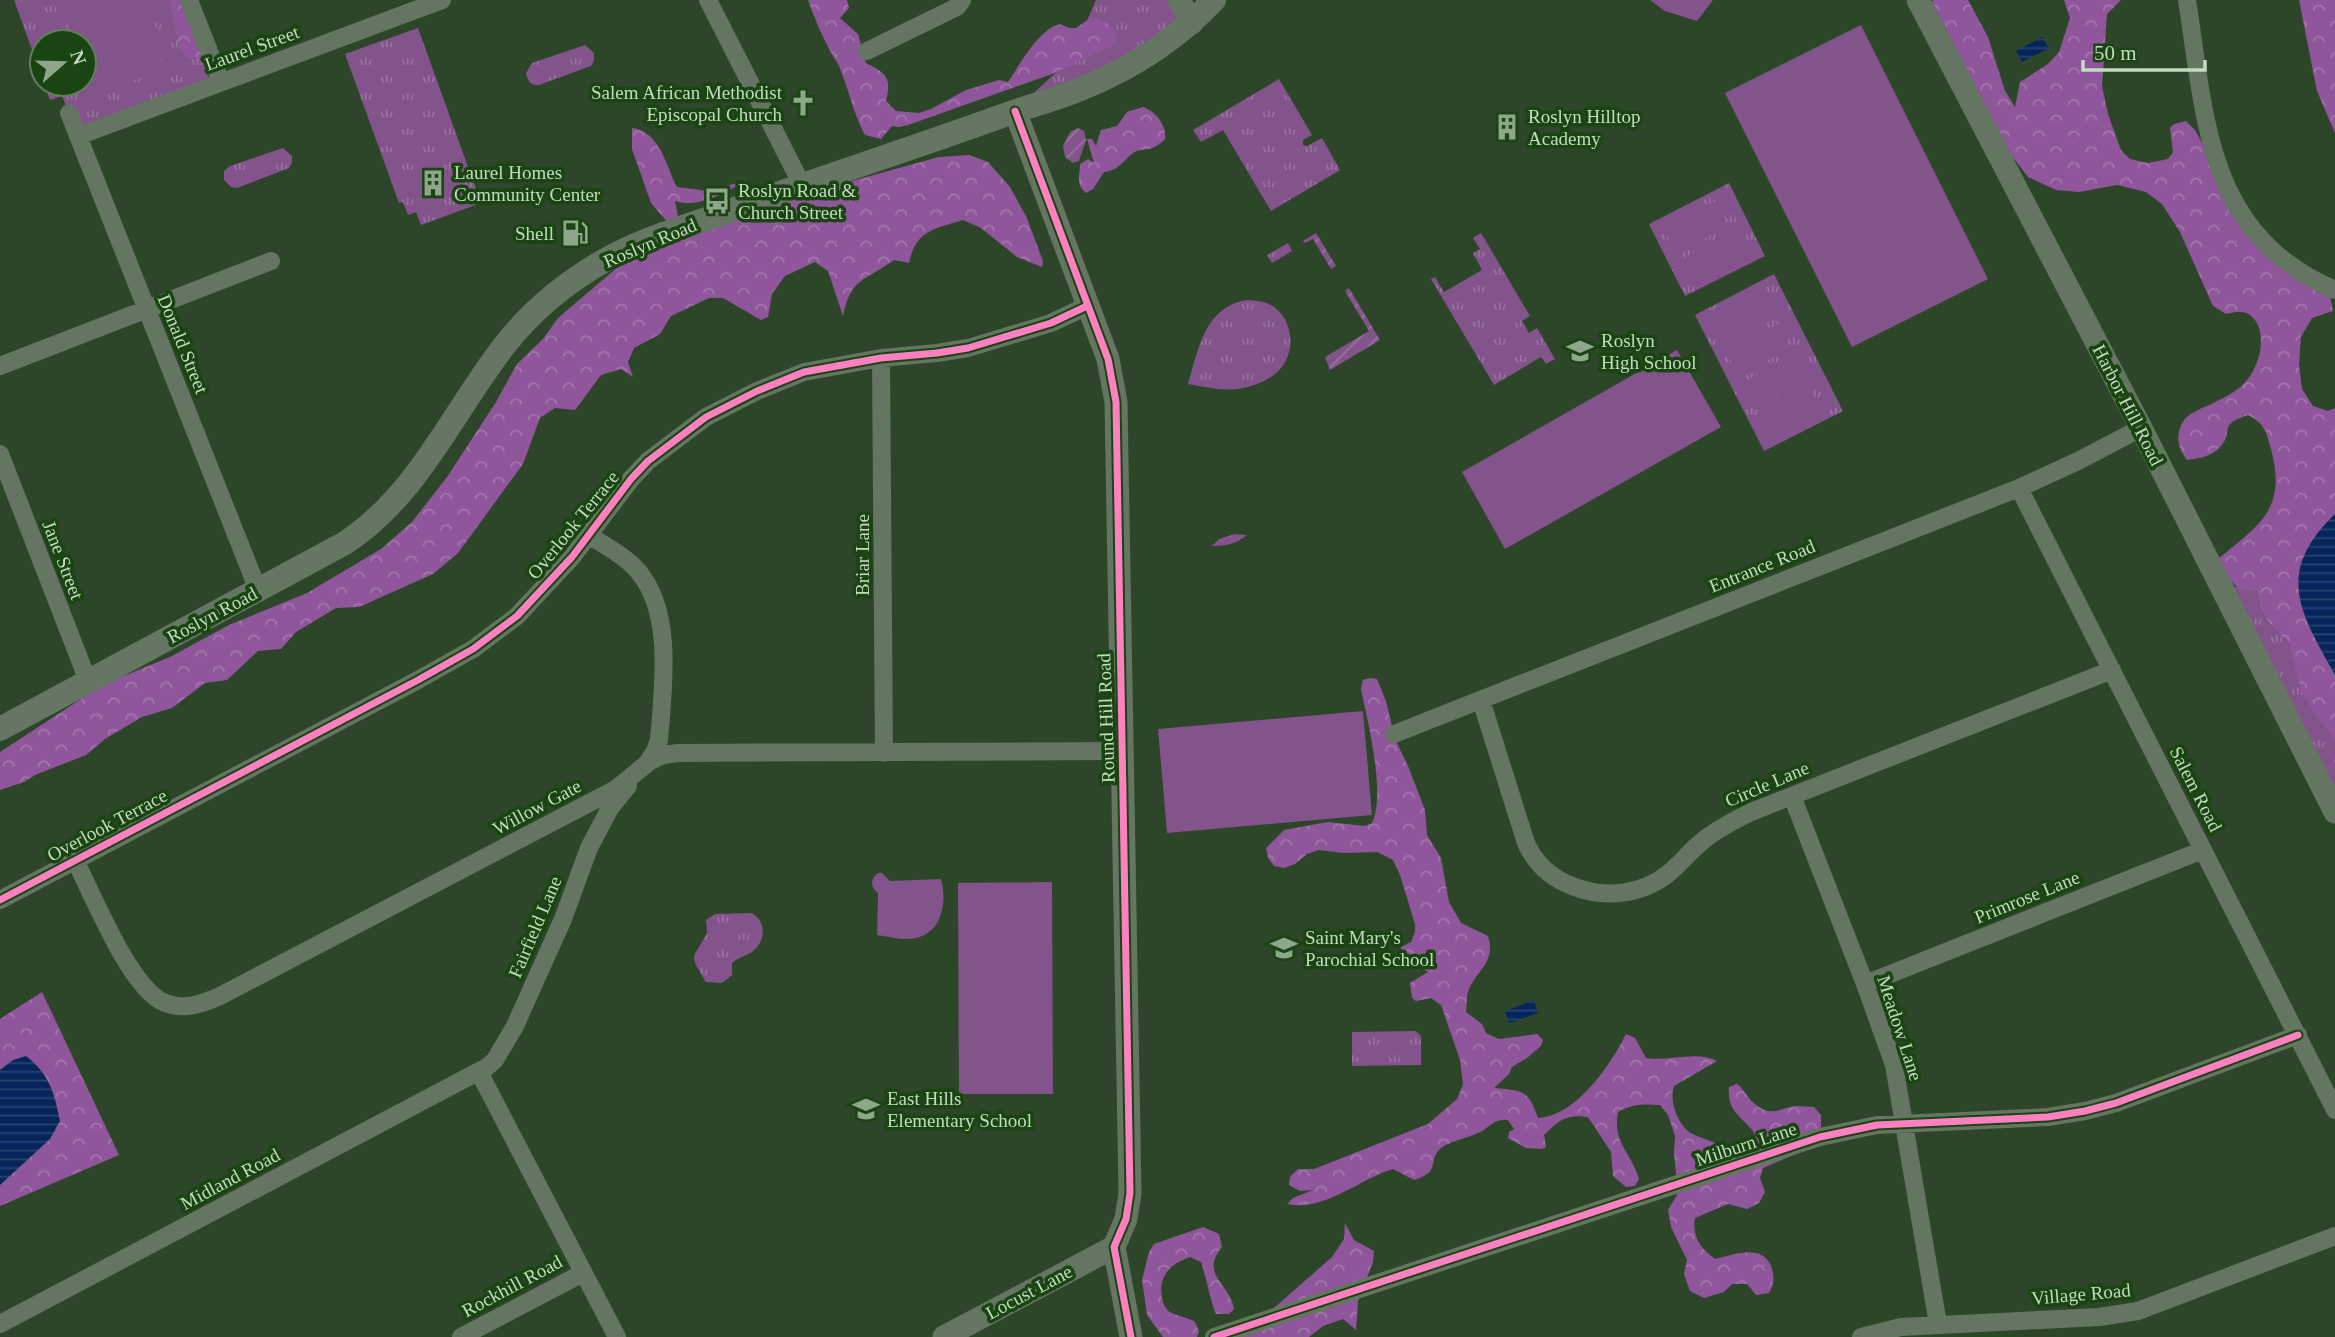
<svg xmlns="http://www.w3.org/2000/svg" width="2335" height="1337" font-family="'Times New Roman',serif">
<defs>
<pattern id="grass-tufts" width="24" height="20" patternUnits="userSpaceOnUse" patternTransform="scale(1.75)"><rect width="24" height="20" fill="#83538c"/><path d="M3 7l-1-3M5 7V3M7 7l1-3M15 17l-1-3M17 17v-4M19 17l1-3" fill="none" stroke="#98739f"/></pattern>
<pattern id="forest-crowns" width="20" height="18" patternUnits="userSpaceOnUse" patternTransform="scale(1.75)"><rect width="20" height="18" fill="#90569c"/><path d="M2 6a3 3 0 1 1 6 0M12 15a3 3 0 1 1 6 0" fill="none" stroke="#a376ac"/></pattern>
<pattern id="garden-furrows" width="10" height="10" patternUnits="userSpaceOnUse" patternTransform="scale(1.75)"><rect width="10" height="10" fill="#83538c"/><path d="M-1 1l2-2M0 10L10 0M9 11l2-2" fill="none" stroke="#98739f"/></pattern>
<pattern id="water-rules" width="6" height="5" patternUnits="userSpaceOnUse" patternTransform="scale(1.75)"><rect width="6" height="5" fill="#05255b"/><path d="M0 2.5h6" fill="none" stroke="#284471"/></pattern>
</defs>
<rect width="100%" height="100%" fill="#2d4529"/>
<path fill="url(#grass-tufts)" d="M 14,0 L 179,0 L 211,83 L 78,136 L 62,96 L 50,100 L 44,84 L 84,84 L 84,42 L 42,42 L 42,77 Z
M 1096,0 L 1179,0 L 1192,23 L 1015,111 L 1071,58 Z
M 418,28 L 481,203 L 421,225 L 416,212 L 408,215 L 403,202 L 399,203 L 345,54 Z
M 585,45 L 594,53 L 594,61 L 591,66 L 539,85 C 531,86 527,80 526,73 L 532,63 Z
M 1279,79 L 1312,135 L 1303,140 L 1303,145 L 1307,146 L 1322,138 L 1340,170 L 1271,211 L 1223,130 L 1201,142 L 1193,130 Z
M 283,148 L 292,156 L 292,163 L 289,168 L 237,188 L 231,187 L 224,180 L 224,171 L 230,166 Z
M 1729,183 L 1765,256 L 1685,296 L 1649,224 Z
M 1481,233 L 1530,316 L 1522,321 L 1529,333 L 1537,328 L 1555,359 L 1546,364 L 1541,357 L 1494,385 L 1431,279 L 1435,277 L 1444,292 L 1482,270 L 1473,253 L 1480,249 L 1473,238 Z
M 1288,243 L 1292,251 L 1272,263 L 1267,255 Z
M 1774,274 L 1843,411 L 1764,451 L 1695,315 Z
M 1249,300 C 1257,301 1264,301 1271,305 C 1292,317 1297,349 1281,368 C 1272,379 1257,385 1243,388 C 1224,392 1206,387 1188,384 C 1199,348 1205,305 1249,300 Z
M 1235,534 L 1247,535 C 1236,544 1226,546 1212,546 L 1219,539 Z
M 2221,557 L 2217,560 L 2235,587 L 2256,589 L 2259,606 L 2269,623 L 2289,644 L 2303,693 L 2335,743 L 2335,811 L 2211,562 Z
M 752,913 C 767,923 766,941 752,952 C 746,956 739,957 732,963 L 732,975 L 722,983 L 706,982 C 688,952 692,962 707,933 L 706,920 L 715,914 Z
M 1416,1031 L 1421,1036 L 1421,1065 L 1352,1066 L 1352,1032 Z"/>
<path fill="url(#forest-crowns)" d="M 169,0 L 185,0 L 202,52 L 201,57 L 188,58 C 174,43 175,19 169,0 Z
M 808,0 L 847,0 L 849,8 L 840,18 L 858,34 L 866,63 C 886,73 892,77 886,101 L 896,111 L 919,113 L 931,109 L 966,90 L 999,80 L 1008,82 C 1020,64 1039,29 1060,24 L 1069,28 L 1076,28 L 1092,17 C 1105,22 1116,24 1117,40 L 1112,46 L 1052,74 L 908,125 L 899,127 L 892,126 L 881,139 L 865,135 C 853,113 849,89 839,66 C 836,60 831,54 828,47 C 820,32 814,16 808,0 Z
M 1933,0 L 1968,0 L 1988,37 L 2005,91 L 2015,107 L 2020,82 L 2048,64 L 2059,52 L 2070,18 L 2064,0 L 2121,0 L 2107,14 L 2102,86 L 2108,114 L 2121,150 L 2130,159 L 2148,163 L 2168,159 L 2173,152 L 2170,128 L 2174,124 L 2186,121 L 2195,130 L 2206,150 L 2219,185 L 2237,222 L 2279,265 L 2312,287 L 2330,296 L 2333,311 L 2312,318 L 2301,337 L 2299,365 L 2302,389 L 2313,406 L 2328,411 L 2335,408 L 2335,743 L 2302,693 L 2289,644 L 2269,623 L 2259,606 L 2256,589 L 2251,589 L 2244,592 L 2240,590 L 2215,565 L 2217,560 C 2260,524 2287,510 2271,449 C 2266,431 2265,424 2248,415 C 2243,417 2236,419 2232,422 C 2226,427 2228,432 2226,438 C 2218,455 2203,458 2187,460 C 2177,447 2175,434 2184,420 C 2189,414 2199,409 2207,406 C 2234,393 2250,386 2259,356 C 2262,345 2262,329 2255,320 C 2247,309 2238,311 2226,314 L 2213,306 L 2180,232 L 2162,204 L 2146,192 L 2117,185 L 2079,192 L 2056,190 L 2028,177 L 2009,152 L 1932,2 Z
M 2299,0 L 2335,0 L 2335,133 L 2317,91 Z
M 1143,107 C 1155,111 1167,125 1165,139 C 1151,154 1144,146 1133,153 C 1123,161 1118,171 1104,172 L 1093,189 L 1086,193 C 1075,183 1080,177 1080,164 L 1088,159 L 1094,163 L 1087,139 L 1092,139 L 1096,146 L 1101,130 L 1117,126 L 1127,112 Z
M 632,128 C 661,132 666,167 677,187 L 709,191 L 747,180 C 727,192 699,209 675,201 L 679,222 L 834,186 L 939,157 L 969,155 L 988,162 L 1010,187 L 1026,216 L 1043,261 L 1042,267 L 1017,257 L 981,228 L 963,220 C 934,229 916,230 909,263 L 894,260 C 864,282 851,277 843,316 L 828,271 L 815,262 L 785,276 L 772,294 L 768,317 L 761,320 L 723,298 L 709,298 L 671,316 L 660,334 L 634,348 L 628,362 L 633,377 L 621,369 L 601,375 L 575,410 L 555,408 L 540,418 L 523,464 L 458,553 L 433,574 L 359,607 L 336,608 L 296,632 L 281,649 L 258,651 L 227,680 L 205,683 L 172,708 L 142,717 L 105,739 L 86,755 L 35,775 L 24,782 L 0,790 L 0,752 L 104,684 L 170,657 L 229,625 L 307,593 L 381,549 L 412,522 L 447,477 L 496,402 L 517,364 L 543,339 L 558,318 L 619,266 L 670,225 L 651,203 L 632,149 Z
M 1370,678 L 1377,679 L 1386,701 L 1395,739 L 1408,766 L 1425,810 L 1427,835 L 1441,858 L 1449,902 L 1461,923 L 1488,936 C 1496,962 1478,969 1469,989 C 1466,995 1467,1005 1466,1012 L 1482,1024 L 1486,1033 L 1499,1039 L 1537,1034 L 1543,1040 L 1541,1046 L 1527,1058 L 1512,1067 L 1509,1074 L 1494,1088 C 1523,1091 1528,1089 1538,1118 C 1576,1116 1610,1066 1626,1034 L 1635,1038 L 1646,1058 C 1669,1062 1696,1050 1717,1061 L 1674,1086 C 1669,1101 1677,1122 1689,1132 C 1696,1137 1740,1152 1748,1152 C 1752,1152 1755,1149 1759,1148 C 1757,1142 1756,1136 1753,1131 C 1740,1115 1727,1111 1729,1087 L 1737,1084 C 1745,1090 1747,1098 1755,1104 C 1772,1118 1778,1108 1797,1106 C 1802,1106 1808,1107 1814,1107 L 1821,1115 L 1821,1130 L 1793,1155 L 1763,1168 L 1760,1178 L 1765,1192 L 1759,1203 L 1747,1209 L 1728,1204 L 1695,1218 C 1692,1237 1700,1248 1715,1259 C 1734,1255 1761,1243 1771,1266 C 1775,1276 1774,1284 1769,1293 L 1756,1295 L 1747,1284 L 1732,1284 L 1724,1292 L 1704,1298 L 1690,1291 L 1684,1274 L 1687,1260 L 1671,1227 L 1668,1210 L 1678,1193 L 1674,1153 L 1675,1136 L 1668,1115 L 1660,1105 C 1644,1104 1632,1104 1618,1112 C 1612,1143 1632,1153 1639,1179 L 1635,1186 L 1626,1187 L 1613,1176 L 1611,1152 L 1588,1117 C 1565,1114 1560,1120 1544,1135 L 1546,1147 L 1542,1149 L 1526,1148 L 1508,1138 L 1509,1132 L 1514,1129 L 1508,1120 C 1493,1118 1490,1128 1478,1133 C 1468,1138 1450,1141 1441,1148 C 1427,1160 1442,1172 1414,1180 L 1393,1169 C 1359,1179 1324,1212 1287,1204 L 1293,1198 L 1313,1190 L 1300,1191 L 1289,1185 L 1290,1177 L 1298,1169 L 1314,1169 L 1428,1124 L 1457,1099 L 1463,1084 L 1460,1060 L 1441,1005 L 1431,998 L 1416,1001 L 1412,998 L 1410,983 L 1428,972 L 1402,955 L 1401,947 L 1411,942 L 1415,932 L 1415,924 L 1400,875 L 1393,860 L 1377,852 L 1344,853 L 1319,850 L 1307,854 L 1295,864 L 1284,868 L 1274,866 L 1268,858 L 1266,848 L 1284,830 L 1328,822 L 1365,826 L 1372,823 C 1386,795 1368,721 1361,690 L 1363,680 Z
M 42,992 L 119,1155 L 0,1206 L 0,1019 Z
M 1345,1223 L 1354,1240 L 1374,1251 L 1373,1262 L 1358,1301 L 1356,1330 L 1343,1319 L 1323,1326 L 1309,1337 L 1241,1337 L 1332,1257 L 1344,1239 Z
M 1203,1227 L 1219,1234 L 1222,1247 C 1199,1275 1230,1283 1234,1309 L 1229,1314 L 1216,1314 C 1209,1297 1207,1279 1201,1262 L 1190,1257 C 1170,1264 1158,1276 1162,1298 C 1163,1303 1165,1309 1170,1312 C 1176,1316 1188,1317 1195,1322 L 1199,1331 L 1197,1337 L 1163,1337 L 1147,1315 L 1142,1280 L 1149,1252 L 1154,1244 Z"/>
<path fill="url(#garden-furrows)" d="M 1078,128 L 1084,131 L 1086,140 L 1079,161 L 1073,163 L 1065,157 L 1063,146 L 1070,132 Z
M 1316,233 L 1336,266 L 1331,269 L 1313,239 L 1305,243 L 1303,241 Z
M 1349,288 L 1380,340 L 1330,370 L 1325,357 L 1369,331 L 1345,291 Z"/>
<path fill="#83538c" d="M 55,0 L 89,0 L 59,11 Z
M 107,0 L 145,0 L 159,37 L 153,40 L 164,69 L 94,96 L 84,67 L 144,44 L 84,65 L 84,42 L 74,42 L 64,16 Z
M 1650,0 L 1713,0 L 1697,21 L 1665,11 Z
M 1861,25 L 1988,279 L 1852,347 L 1725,93 Z
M 1716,201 L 1728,226 L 1676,253 L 1663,228 Z
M 1732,234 L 1745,258 L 1693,285 L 1680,260 Z
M 1762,292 L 1774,317 L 1722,344 L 1710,319 Z
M 1778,324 L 1790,349 L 1738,375 L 1726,351 Z
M 1677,350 L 1721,427 L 1505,549 L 1462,472 Z
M 1794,356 L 1807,381 L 1754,408 L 1742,383 Z
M 1810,388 L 1823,413 L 1771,440 L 1758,415 Z
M 1363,711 L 1372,815 L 1167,833 L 1158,729 Z
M 878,873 L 882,873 L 890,881 L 941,879 C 947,901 943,932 916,938 C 904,941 890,937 877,935 L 878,893 C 870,887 870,879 878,873 Z
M 1052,882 L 1053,1094 L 959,1094 L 958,883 Z"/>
<path fill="url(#water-rules)" d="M 2042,37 L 2049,48 L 2022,62 L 2016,51 Z
M 2335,514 L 2335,675 C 2300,612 2274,573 2335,514 Z
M 1534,1000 L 1538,1013 L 1509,1023 L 1505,1011 Z
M 26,1056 C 50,1075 54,1092 60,1121 L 50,1139 L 0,1185 L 0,1070 L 13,1060 Z"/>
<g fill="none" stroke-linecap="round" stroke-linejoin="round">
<path stroke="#647562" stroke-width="18" d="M 189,0 L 221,82
M 708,0 L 802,185
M 2187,0 C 2206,121 2206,234 2335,290
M 867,51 L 957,7 L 962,0
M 69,113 L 258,590
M 78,136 L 442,0
M 881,358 L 884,753
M 0,366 L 271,261
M 0,454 L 88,681
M 2019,488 L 2335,1110
M 590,536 C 607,547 625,556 638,571 C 674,613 663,689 659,740 L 655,751 L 646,765
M 1481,700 L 1526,843 C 1535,863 1551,878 1572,886 C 1604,899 1642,895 1669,873 C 1682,862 1692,849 1705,839 C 1719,828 1735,820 1751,812 L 2112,670
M 1394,734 L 2019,488 L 2078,461 L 2141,428
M 1792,796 L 1865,984 L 1894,1065 L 1938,1324
M 75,860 C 93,895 129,986 163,1002 C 183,1011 202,1004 220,996 L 616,789 L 650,761 L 663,755 L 678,753 L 1123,751
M 0,900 L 418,680 L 473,649 L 517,616 L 572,557 L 631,479 L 648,461 L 706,417 L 757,391 L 804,372 L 881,358 L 937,353 L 968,348 L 1051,323 L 1087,306
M 1865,984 L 2203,850
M 479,1072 L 617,1337
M 0,1324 L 487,1067 L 495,1060 L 515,1026 L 563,919 L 589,848 L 610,808 L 628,786
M 461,1337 L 583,1273
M 1214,1337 L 1820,1137 L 1877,1125 L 2048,1117 L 2085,1111 L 2116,1103 L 2298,1035
M 1861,1337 L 1901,1327 L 2099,1317 L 2138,1311 L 2335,1236"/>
<path stroke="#647562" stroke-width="23" d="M 1179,0 L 1192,23
M 1918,0 L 2141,428 L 2335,812
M 1015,111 L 1108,359 L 1116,402 L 1130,1193 L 1126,1219 L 1114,1247 L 1131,1337
M 944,1337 L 1114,1247"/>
<path stroke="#657663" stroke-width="24" d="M 0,729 L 345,543 C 418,495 452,413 504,346 C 532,310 569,280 609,258 C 647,237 691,225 732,210 C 825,176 920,146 1013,112 C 1036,104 1060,98 1083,88 C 1132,68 1178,38 1214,0"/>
<g stroke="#1a4513" stroke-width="11">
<path id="cycleway" d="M 1015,111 L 1108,359 L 1116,402 L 1130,1193 L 1126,1219 L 1114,1247 L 1131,1337
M 0,900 L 418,680 L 473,649 L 517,616 L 572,557 L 631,479 L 648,461 L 706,417 L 757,391 L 804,372 L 881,358 L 937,353 L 968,348 L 1051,323 L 1087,306
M 1214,1337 L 1820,1137 L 1877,1125 L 2048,1117 L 2085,1111 L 2116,1103 L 2298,1035"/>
</g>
<use href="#cycleway" stroke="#ff80c0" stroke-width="7"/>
</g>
<defs>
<g id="church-bare" transform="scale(2.1)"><path d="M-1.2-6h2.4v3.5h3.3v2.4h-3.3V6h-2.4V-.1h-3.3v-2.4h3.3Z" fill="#8ea68a" stroke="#1a4513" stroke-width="2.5" paint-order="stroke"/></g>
<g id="building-bare" transform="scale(2.1)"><path d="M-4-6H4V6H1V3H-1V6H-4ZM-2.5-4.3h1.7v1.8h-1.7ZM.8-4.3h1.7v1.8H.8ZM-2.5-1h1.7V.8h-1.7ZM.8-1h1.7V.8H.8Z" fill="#8ea68a" stroke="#1a4513" stroke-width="2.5" paint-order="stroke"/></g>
<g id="bus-bare" transform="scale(2.1)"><path d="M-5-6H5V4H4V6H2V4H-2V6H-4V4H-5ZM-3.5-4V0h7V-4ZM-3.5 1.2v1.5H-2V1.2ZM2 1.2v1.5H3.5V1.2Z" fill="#8ea68a" stroke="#1a4513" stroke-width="2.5" paint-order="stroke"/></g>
<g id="fuel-bare" transform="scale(2.1)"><path d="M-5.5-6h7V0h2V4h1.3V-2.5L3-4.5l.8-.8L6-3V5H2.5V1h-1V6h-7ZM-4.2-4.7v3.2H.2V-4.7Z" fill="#8ea68a" stroke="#1a4513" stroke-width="2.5" paint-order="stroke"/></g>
<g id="school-bare" transform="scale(2.1)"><path d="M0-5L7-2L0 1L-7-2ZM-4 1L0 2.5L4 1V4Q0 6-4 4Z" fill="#8ea68a" stroke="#1a4513" stroke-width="2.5" paint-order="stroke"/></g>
</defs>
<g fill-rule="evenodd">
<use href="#church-bare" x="803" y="103"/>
<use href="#building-bare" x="1507" y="127"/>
<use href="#building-bare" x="433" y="183"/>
<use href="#bus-bare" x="717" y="201"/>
<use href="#fuel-bare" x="575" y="233"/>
<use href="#school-bare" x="1580" y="351"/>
<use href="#school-bare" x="1284" y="948"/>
<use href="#school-bare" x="866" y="1109"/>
</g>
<g text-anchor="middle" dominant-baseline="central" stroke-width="7" stroke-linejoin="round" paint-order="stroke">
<g font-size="19" fill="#c3dbbf" stroke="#1a4513">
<text transform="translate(252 48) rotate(-20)">Laurel Street</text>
<text transform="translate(650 243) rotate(-23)">Roslyn Road</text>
<text transform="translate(183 344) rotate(68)">Donald Street</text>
<text transform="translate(2128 405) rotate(63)">Harbor Hill Road</text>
<text transform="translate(573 525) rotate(-51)">Overlook Terrace</text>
<text transform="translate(862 555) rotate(-90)">Briar Lane</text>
<text transform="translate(63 560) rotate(69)">Jane Street</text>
<text transform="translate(1762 566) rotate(-22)">Entrance Road</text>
<text transform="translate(212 615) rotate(-28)">Roslyn Road</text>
<text transform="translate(1106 718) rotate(-92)">Round Hill Road</text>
<text transform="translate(1767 784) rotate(-23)">Circle Lane</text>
<text transform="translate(2196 789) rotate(63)">Salem Road</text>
<text transform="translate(537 807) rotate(-28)">Willow Gate</text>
<text transform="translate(107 825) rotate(-28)">Overlook Terrace</text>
<text transform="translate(2027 897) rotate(-22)">Primrose Lane</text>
<text transform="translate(535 927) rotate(-67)">Fairfield Lane</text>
<text transform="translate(1900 1028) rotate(72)">Meadow Lane</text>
<text transform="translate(1746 1144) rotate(-18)">Milburn Lane</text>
<text transform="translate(230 1179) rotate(-28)">Midland Road</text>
<text transform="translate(512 1286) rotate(-28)">Rockhill Road</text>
<text transform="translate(1029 1292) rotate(-28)">Locust Lane</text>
<text transform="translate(2081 1294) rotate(-5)">Village Road</text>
</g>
<g font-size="19" fill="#c3dbbf" stroke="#1a4513" text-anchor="start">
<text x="782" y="92" text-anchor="end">Salem African Methodist<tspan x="782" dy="22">Episcopal Church</tspan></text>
<text x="1528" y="116">Roslyn Hilltop<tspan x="1528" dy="22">Academy</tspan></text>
<text x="454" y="172">Laurel Homes<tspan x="454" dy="22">Community Center</tspan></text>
<text x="738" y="190">Roslyn Road &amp;<tspan x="738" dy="22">Church Street</tspan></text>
<text x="554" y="233" text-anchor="end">Shell</text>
<text x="1601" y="340">Roslyn<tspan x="1601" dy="22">High School</tspan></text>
<text x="1305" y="937">Saint Mary's<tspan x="1305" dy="22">Parochial School</tspan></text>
<text x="887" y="1098">East Hills<tspan x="887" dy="22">Elementary School</tspan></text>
</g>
</g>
<g transform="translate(63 63) rotate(70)"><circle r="33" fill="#1a4513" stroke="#5e8158" stroke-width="2"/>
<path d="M0-5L12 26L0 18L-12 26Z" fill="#8ea68a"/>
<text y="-10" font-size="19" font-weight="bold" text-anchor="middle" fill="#c3dbbf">N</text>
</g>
<path d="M2083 60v10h122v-10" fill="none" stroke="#c3dbbf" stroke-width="3.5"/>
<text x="2094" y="60" font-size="21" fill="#c3dbbf" stroke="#1a4513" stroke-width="5" paint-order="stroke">50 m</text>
</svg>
